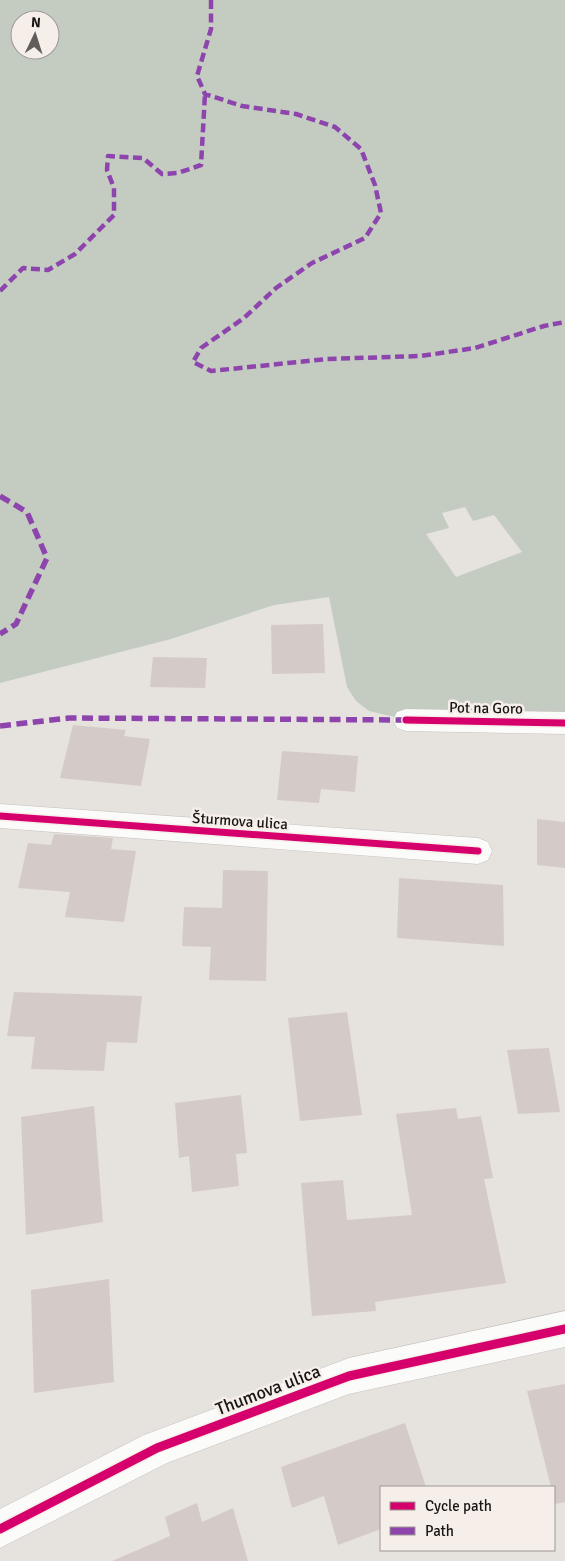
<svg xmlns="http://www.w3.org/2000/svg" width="565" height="1561" font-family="Signika,sans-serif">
<rect width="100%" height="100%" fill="#e6e2de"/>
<path fill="#c4ccc2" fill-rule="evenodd" d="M 0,0 L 565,0 L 565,724 L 399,718 L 369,711 L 356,701 L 347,687 L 329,597 L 274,605 L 171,639 L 0,683 ZM 20,20 L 50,20 L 50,50 L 20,50 ZM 465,507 L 473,521 L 494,515 L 522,552 L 456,577 L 426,534 L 449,528 L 442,513 Z"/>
<path fill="#d4cbc8" d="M 323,624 L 325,673 L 272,674 L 271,625 Z
M 153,657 L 207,658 L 205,688 L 150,687 Z
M 73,725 L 126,730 L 124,736 L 150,739 L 141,786 L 60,778 Z
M 282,751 L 358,756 L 355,792 L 321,789 L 319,803 L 277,800 Z
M 537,819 L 565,822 L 565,868 L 537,865 Z
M 54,834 L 113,838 L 111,849 L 136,851 L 124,922 L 65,917 L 70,892 L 18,888 L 28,843 L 51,845 Z
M 223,870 L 268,871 L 266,981 L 209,980 L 211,947 L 182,946 L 184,907 L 222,908 Z
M 399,878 L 503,885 L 504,946 L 397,938 Z
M 14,992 L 142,996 L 137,1043 L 107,1042 L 104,1071 L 31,1069 L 35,1037 L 7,1036 Z
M 347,1012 L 362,1115 L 300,1121 L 288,1018 Z
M 549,1048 L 560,1112 L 518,1114 L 507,1050 Z
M 241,1095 L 247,1153 L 236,1154 L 239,1186 L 192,1192 L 189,1156 L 179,1158 L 175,1103 Z
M 94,1106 L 103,1222 L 26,1235 L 21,1117 Z
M 456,1108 L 458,1119 L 481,1116 L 493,1178 L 484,1179 L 506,1283 L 375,1302 L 376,1311 L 312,1316 L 301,1183 L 343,1180 L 347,1220 L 412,1215 L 396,1114 Z
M 109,1279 L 114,1382 L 34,1393 L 31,1290 Z
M 565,1384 L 565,1502 L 555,1504 L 554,1487 L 551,1487 L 527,1391 Z
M 405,1423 L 426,1487 L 381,1487 L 381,1529 L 338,1545 L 324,1496 L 292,1508 L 281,1467 Z
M 197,1503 L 202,1522 L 233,1508 L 248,1561 L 112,1561 L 170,1536 L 165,1517 Z"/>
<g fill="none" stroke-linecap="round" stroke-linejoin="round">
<g stroke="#c4c0be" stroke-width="1">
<path id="minor" d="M 406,709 L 565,712 L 565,734 L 406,731 L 397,728 L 393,720 L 397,712 Z
M 0,804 L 478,838 L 488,842 L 492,851 L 488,860 L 478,864 L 0,828 Z
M 565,1311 L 565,1347 L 349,1394 L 167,1463 L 0,1548 L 0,1509 L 144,1435 L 349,1358 Z"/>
</g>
<use href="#minor" fill="#fbfbfa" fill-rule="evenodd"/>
<path stroke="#8e44ad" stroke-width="4.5" stroke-dasharray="9 4.5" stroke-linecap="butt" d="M 211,0 L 211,29 L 197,76 L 205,94 L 242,106 L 296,114 L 335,127 L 361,149 L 375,185 L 381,213 L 365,238 L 312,263 L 276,288 L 244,318 L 201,348 L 193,362 L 211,371 L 327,359 L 421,356 L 475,348 L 544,326 L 565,322
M 0,291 L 23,268 L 48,270 L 75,254 L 114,215 L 114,188 L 107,170 L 108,156 L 143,158 L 162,174 L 178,173 L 201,165 L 205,94"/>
<path stroke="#8e44ad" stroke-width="5.5" stroke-dasharray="11 5.5" stroke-linecap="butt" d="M 0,496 L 27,512 L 47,558 L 16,624 L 0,634
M 0,726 L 69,718 L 406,720"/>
<g stroke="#f6eee9" stroke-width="10">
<path id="cycleway-far1" d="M 406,720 L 565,723
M 0,816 L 478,851"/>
</g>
<g stroke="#f6eee9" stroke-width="12">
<path id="cycleway" d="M 0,1529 L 157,1448 L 349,1376 L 565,1329"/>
</g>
<use href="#cycleway-far1" stroke="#d6006c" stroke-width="7"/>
<use href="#cycleway" stroke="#d6006c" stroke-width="9"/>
</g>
<g text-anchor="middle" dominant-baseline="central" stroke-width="5" stroke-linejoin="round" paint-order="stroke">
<g font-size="15" fill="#181514" stroke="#f6eee9">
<text transform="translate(486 708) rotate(1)">Pot na Goro</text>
<text transform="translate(240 821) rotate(4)">Šturmova ulica</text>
</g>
<g font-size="18" fill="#181514" stroke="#f6eee9">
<text transform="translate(268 1390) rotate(-21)">Thumova ulica</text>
</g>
</g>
<rect x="380" y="1486" width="175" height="65" fill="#f6eee9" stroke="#9d9794"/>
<rect x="390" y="1502" width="25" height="8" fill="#d6006c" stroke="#9d9794"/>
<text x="425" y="1511" font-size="15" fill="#181514">Cycle path</text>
<rect x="390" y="1527" width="25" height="8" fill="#8e44ad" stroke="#9d9794"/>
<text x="425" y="1536" font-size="15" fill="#181514">Path</text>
<g transform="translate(35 35) rotate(4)"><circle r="24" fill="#f6eee9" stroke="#9d9794"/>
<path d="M0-4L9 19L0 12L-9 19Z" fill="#605d5b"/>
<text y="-8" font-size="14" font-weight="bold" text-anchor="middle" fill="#181514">N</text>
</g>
</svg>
